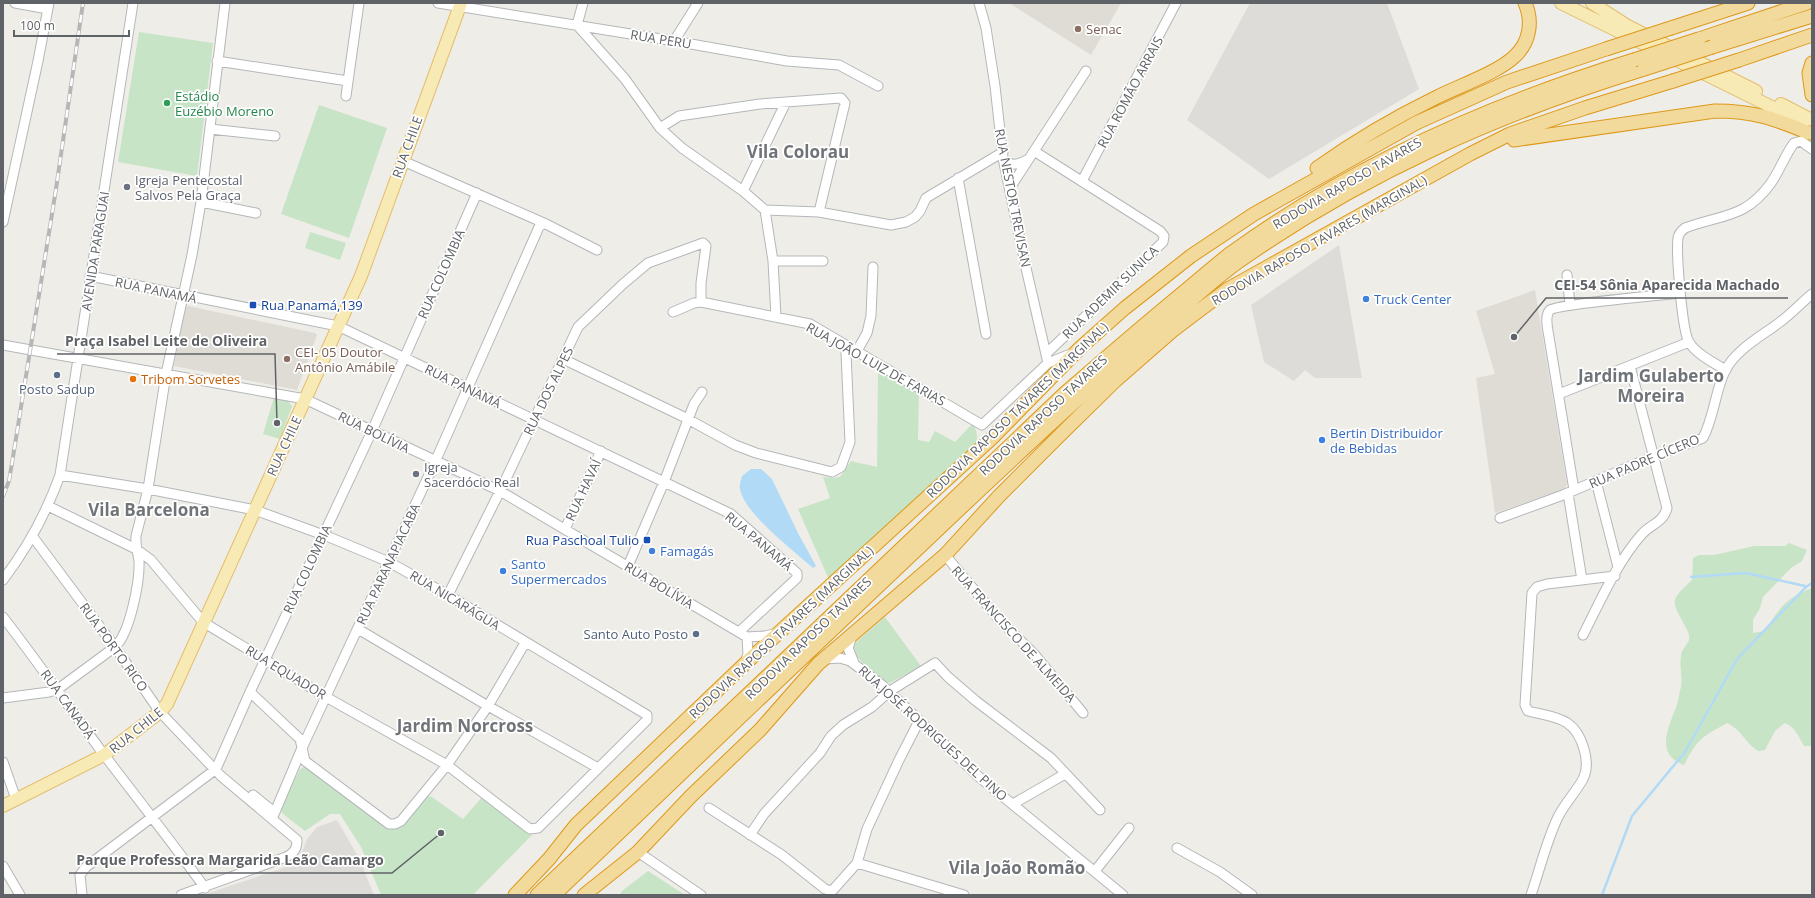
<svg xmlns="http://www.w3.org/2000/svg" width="1815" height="898" font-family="'Open Sans',sans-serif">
<rect width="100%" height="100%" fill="#efede7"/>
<path fill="#dedcd9" d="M 1250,3 L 1387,3 L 1419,89 L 1269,179 L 1187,120 Z
M 1339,245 L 1362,378 L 1315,378 L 1305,370 L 1294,381 L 1264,362 L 1251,305 Z
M 337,820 L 359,858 L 374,895 L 203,895 L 298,863 L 307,839 L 317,827 Z"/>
<path fill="#dfdcd6" d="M 1009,3 L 1121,3 L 1091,55 Z
M 1535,290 L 1567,484 L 1565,488 L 1562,491 L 1495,513 L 1476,378 L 1495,374 L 1476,311 Z
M 188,306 L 315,333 L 317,335 L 297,390 L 174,366 L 185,308 Z"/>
<path fill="#c8e4c7" d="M 139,32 L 213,43 L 197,176 L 118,162 Z
M 319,105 L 387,128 L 349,238 L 281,214 Z
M 310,232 L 346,243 L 340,260 L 305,248 Z
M 878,370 L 919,393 L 918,440 L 929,442 L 935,431 L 955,442 L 973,423 C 977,431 978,437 976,446 L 830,582 L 798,509 L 830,498 L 823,477 L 833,478 L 840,477 L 851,461 L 877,467 Z
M 274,397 L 288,401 L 292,406 L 280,439 L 263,434 Z
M 1789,543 L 1807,550 L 1802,561 L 1791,568 L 1763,597 L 1760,608 L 1753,620 L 1753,633 L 1765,631 C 1779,608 1786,598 1812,588 L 1812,746 L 1804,746 C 1799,737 1795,727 1785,723 L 1775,731 L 1765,750 L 1758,751 C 1746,744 1741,729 1727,723 C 1702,737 1698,738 1684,765 C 1656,755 1667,730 1675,710 C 1678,703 1679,694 1681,687 C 1683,677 1679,666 1681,656 C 1681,650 1687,645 1689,640 C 1690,635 1688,632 1686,628 C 1672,601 1668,602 1692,580 L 1693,558 L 1699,555 L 1714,555 L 1754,546 L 1785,546 Z
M 885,617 L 921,666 L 890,683 L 880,680 L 855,655 L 853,650 L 855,643 Z
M 304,767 L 308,767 L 392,828 L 397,829 L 401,827 L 428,796 L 432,797 L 463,819 L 483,796 L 529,829 L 532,835 L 473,895 L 381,895 L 361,847 L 340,814 L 330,814 L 305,831 L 283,814 L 280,809 L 300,769 Z
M 648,871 L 685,895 L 620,895 L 622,891 Z"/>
<path fill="#b1daf6" d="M 751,469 L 761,469 L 772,479 L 798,533 L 816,566 L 813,568 C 794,551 744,513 740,489 C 739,485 741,480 742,476 Z"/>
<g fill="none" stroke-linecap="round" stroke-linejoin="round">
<path stroke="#b1daf6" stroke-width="2.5" d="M 1691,577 L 1746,573 L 1805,586
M 1602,895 L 1632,816 L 1685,752 L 1737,659 L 1806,587 L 1812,583"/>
<g stroke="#b4b7ba" stroke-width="11">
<path id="minor" d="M 15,3 L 48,9
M 438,3 L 674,41 L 787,61 L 839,65 L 878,86
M 583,3 L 577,25 L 625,79 L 660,128 L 682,148 L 743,191 L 765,210 L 819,212 L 891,225 L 906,222 L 915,217 L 920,211 L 926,198 L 1003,152
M 979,3 L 986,28 L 995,86 L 1003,158 L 1026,268 L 1048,363
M 674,41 L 698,3
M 217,61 L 348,81
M 346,96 L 359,3
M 660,128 L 679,116 L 760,104 L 841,98 L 845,103 L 819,212
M 210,129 L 275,136
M 1034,151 L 1160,231 L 1164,236 L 1163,242 L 1046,354
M 1003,158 C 1010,167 1018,165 1027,160
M 403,161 L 544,223 L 597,250
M 958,178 L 986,334
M 1082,181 L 1176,3
M 1010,188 L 1086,71
M 743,191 L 786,102
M 201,202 L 256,213
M 765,210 L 773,261 L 776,317
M 3,222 L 38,61 L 49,3
M 773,261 L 823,261
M 1567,275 L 1570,305
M 90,276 L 338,326 L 731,514 L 797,573 L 797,578 L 739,632
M 673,312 L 694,303 L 701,302 L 810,324 L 982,425
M 3,345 L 305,399 L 500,491 L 747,637 L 765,636 L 778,633
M 857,351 L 867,333 L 871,316 L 873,267
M 563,359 L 684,417 L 735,445 L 756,453 L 832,472 L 841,467 L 850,442 L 846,353 L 850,347
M 1726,370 C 1714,363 1696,354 1689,342 C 1682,331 1676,252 1678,238 C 1679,233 1681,231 1685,228 C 1722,214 1745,219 1771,183 C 1780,170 1785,155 1794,143 L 1801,141 L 1812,149
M 1559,394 L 1689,342
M 982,425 L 1048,363 L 1073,353
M 1596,481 L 1618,567
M 1574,490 L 1549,337 C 1548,330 1544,316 1550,310 C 1558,304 1663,295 1680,293
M 1568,493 L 1582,580
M 48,506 L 136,549 L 151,560 L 203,622 L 326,697 L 447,765 L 530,829 L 538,828 L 647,720 L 647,715 L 448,595 L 389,562 L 329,537 L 255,510 L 148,489 L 60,475
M 1500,518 L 1563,495 L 1652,457 L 1703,438 C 1714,417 1715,392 1725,371 C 1736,349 1762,336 1780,322 C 1791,314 1801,303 1812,294
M 565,529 L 601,451
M 33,537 L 115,647 L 160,712 L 221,776 L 297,840 C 297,849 294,853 286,857 L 181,895
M 945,555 L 997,617 L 1035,655 L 1083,713
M 628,566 L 664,482 L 694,404 L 702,392
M 3,580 C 28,547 46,514 60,475 L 133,3
M 448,595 L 503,485 L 578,327 L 623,284 L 648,263 L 703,243 L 706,246 L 701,283 L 701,302
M 3,617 C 37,661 69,707 102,752 C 136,797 172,842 205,888
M 358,629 L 488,706 L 598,768
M 1583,635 C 1600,602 1617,562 1642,534 C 1651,524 1663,523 1667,508 L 1630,366
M 852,636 L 848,648 L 854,663
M 824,659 L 840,658 L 850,661 L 882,685 L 978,776 L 1123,895
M 745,663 L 748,654 L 747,637
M 250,692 L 300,739 L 305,761 L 389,824 L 395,824 L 401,821 L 447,765 L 488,706 L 525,643
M 3,698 L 49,692 L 58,689 L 115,647 C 130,633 140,581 139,561 C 138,552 135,545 136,536 L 148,489 L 166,374 L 192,255 L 201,202 L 225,3
M 3,762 L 16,799
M 253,795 L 274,812
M 1013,804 L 1065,774
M 709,808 L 782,855 L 825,889 L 832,891 L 857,863 L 867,829 L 899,760 L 919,721
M 272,819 L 302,748 L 435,462 L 539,227 L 544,223
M 750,835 L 764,814 L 820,753 L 831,736 L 843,725 L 872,707 L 890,691 L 935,663 L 948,677 L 976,701 L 1051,758 L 1100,810
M 1177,848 L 1220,872 L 1252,895
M 638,852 L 701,895
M 857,863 L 964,895
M 3,866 L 20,895
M 1095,871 L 1129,828
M 82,895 L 80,875 L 86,867 L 216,769 L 250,692 L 372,431 L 477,193
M 1531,895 C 1540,869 1546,842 1558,817 C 1565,803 1576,792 1583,779 C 1588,769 1587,759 1584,749 C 1575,717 1556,718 1528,711 L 1525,705 L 1532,593 L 1537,587 L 1547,584 L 1615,576"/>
</g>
<g stroke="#e3bd6d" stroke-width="14">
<path id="major" d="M 1561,3 L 1786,114 L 1805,130
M 1592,3 L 1626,25 L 1756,91
M 1781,104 L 1812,120
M 3,806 L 104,755 L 160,712 L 167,704 L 361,276 L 461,3"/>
</g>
<g stroke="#dd9919" stroke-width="15">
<path id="highway" d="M 1671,28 L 1748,3
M 1699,39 L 1807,3
M 1712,47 L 1812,16
M 1739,60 L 1812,35
M 1812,63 L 1809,73 L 1812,95
M 1514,140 L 1715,111 C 1754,111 1773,118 1809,133
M 1317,168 C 1355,141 1396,117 1437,97 C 1459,86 1499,72 1515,56 C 1530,42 1533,21 1525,3
M 515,895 L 549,859 L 576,825 L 749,660 L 991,439 L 1081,347 L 1125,308 L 1191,256 L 1254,214 L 1416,123 L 1507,82 L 1606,49
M 537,895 L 1064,394 C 1102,361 1140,328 1179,296 C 1196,282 1213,267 1231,253 C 1352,165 1491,104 1634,60
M 554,895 C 691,764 829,632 967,502 C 1033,440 1099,378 1168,320 C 1191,301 1213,280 1238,262 C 1363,174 1498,114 1644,69
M 584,895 L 638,852 L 691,796 L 760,730 L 818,664 L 945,555 L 1000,495 L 1059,436 L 1116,380 L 1172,331 L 1197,312 L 1228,289 L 1271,265 L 1470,154 L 1510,134 L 1585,108 L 1673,81"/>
</g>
<use href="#minor" stroke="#fff" stroke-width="9"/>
<use href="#major" stroke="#f7eab5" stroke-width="12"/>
<use href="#highway" stroke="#f2d99c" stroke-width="13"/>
<g stroke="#b5b6b6" stroke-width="4">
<path id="rail" d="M 3,496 L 9,481 L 13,457 L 56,189 L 83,3"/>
</g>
<use href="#rail" stroke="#fff" stroke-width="2.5" stroke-dasharray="8" stroke-linecap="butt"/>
<g stroke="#dd9919" stroke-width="15" stroke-linecap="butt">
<path id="highway-bridge" d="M 1606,49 L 1671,28
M 1634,60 L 1699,39
M 1644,69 L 1712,47
M 1673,81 L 1739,60"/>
</g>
<use href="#highway-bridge" stroke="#f2d99c" stroke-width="13"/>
</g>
<g fill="#8d6e63" stroke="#fff" stroke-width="1.5">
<circle cx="1078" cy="29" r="4"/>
<circle cx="287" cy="359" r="4"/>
</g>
<circle fill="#2e9e5b" stroke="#fff" stroke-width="1.5" cx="167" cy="103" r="4"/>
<g fill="#6b7280" stroke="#fff" stroke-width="1.5">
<circle cx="127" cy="187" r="4"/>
<circle cx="416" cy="474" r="4"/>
</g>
<g fill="#3f7fe0" stroke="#fff" stroke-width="1.5">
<circle cx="1366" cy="299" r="4"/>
<circle cx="1322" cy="440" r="4"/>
<circle cx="652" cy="551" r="4"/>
<circle cx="503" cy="571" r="4"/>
</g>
<g fill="#1a4fb4" stroke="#fff" stroke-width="1.5">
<rect x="249" y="301" width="8" height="8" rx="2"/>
<rect x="643" y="536" width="8" height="8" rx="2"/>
</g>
<g fill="#5c6f8a" stroke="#fff" stroke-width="1.5">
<circle cx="57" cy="375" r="4"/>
<circle cx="696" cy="634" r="4"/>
</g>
<circle fill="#e8710a" stroke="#fff" stroke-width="1.5" cx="133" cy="379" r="4"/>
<g text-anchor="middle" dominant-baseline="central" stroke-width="3.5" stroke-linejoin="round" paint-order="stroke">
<g font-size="13" fill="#785e54" stroke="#fff" text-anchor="start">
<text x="1086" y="29">Senac</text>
<text x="295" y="352">CEI- 05 Doutor<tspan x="295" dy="15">Antônio Amábile</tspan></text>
</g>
<g font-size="13" fill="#5f6266" stroke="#fff">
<text transform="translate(661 39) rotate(9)">RUA PERU</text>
<text transform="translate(1130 92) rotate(-62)">RUA ROMÃO ARRAIS</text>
<text transform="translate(407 147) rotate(-70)">RUA CHILE</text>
<text transform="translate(1347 183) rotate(-30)">RODOVIA RAPOSO TAVARES</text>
<text transform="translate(1013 198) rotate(79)">RUA NESTOR TREVISAN</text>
<text transform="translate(1319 240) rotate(-30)">RODOVIA RAPOSO TAVARES (MARGINAL)</text>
<text transform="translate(95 251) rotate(-81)">AVENIDA PARAGUAI</text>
<text transform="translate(441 274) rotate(-66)">RUA COLOMBIA</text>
<text transform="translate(156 290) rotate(12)">RUA PANAMÁ</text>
<text transform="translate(1110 292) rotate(-44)">RUA ADEMIR SUNICA</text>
<text transform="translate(876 364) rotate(29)">RUA JOÃO LUIZ DE FARIAS</text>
<text transform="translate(463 386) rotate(26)">RUA PANAMÁ</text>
<text transform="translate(548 391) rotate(-64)">RUA DOS ALPES</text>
<text transform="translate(1017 410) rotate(-44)">RODOVIA RAPOSO TAVARES (MARGINAL)</text>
<text transform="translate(1043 415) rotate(-43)">RODOVIA RAPOSO TAVARES</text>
<text transform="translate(374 432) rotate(26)">RUA BOLÍVIA</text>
<text transform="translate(284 446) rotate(-65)">RUA CHILE</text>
<text transform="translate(1644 461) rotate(-23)">RUA PADRE CÍCERO</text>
<text transform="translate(583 490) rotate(-65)">RUA HAVAÍ</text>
<text transform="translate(759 541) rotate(40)">RUA PANAMÁ</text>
<text transform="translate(388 564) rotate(-65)">RUA PARANAPIACABA</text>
<text transform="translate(307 569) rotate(-65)">RUA COLOMBIA</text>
<text transform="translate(659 585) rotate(31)">RUA BOLÍVIA</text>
<text transform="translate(455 600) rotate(31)">RUA NICARÁGUA</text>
<text transform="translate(781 632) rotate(-43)">RODOVIA RAPOSO TAVARES (MARGINAL)</text>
<text transform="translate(1014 634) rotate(48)">RUA FRANCISCO DE ALMEIDA</text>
<text transform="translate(808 638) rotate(-44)">RODOVIA RAPOSO TAVARES</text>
<text transform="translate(114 647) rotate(54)">RUA PORTO RICO</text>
<text transform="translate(286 672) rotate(31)">RUA EQUADOR</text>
<text transform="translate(68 704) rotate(54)">RUA CANADÁ</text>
<text transform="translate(136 730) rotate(-39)">RUA CHILE</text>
<text transform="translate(933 733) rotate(42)">RUA JOSÉ RODRIGUES DEL PINO</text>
</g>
<g font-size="13" fill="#27864d" stroke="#fff" text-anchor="start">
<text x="175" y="96">Estádio<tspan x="175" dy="15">Euzébio Moreno</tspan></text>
</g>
<g font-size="13" fill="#5b616d" stroke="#fff" text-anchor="start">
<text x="135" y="180">Igreja Pentecostal<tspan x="135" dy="15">Salvos Pela Graça</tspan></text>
<text x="424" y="467">Igreja<tspan x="424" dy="15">Sacerdócio Real</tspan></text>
</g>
<g font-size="13" fill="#366cbe" stroke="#fff" text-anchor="start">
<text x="1374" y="299">Truck Center</text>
<text x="1330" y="433">Bertin Distribuidor<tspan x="1330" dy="15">de Bebidas</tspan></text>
<text x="660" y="551">Famagás</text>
<text x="511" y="564">Santo<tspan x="511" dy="15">Supermercados</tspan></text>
</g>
<g font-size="13" fill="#164399" stroke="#fff" text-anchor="start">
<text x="261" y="305">Rua Panamá,139</text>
<text x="639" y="540" text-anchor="end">Rua Paschoal Tulio</text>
</g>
<g font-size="13" fill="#c56008" stroke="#fff" text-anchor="start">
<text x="141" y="379">Tribom Sorvetes</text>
</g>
<g font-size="13" fill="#4e5e75" stroke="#fff">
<text x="57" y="389">Posto Sadup</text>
<text x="688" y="634" text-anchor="end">Santo Auto Posto</text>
</g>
<g font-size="17" font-weight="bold" fill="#707478" stroke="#fff">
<text x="798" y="151">Vila Colorau</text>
<text x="1651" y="375">Jardim Gulaberto<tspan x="1651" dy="20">Moreira</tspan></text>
<text x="149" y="509">Vila Barcelona</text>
<text x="465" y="725">Jardim Norcross</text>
<text x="1017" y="867">Vila João Romão</text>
</g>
</g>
<path fill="none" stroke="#5f6266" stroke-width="1.5" d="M1514 337L1546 298H1788M277 423L275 354H57M441 833L392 873H69"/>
<g fill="#5f6266" stroke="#fff" stroke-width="1.5">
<circle cx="1514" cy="337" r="4"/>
<circle cx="277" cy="423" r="4"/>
<circle cx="441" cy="833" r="4"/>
</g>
<g font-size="14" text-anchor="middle" font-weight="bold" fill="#5f6266" stroke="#fff" stroke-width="3.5" stroke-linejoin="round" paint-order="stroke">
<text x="1667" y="290">CEI-54 Sônia Aparecida Machado</text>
<text x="166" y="346">Praça Isabel Leite de Oliveira</text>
<text x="230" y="865">Parque Professora Margarida Leão Camargo</text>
</g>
<rect width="1815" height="898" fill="none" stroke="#5f6266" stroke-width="8"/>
<path d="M14 30v6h115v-6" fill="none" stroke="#5f6266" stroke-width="2"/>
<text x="20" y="30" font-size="12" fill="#5f6266" stroke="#ffffff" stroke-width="3" paint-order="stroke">100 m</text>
</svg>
